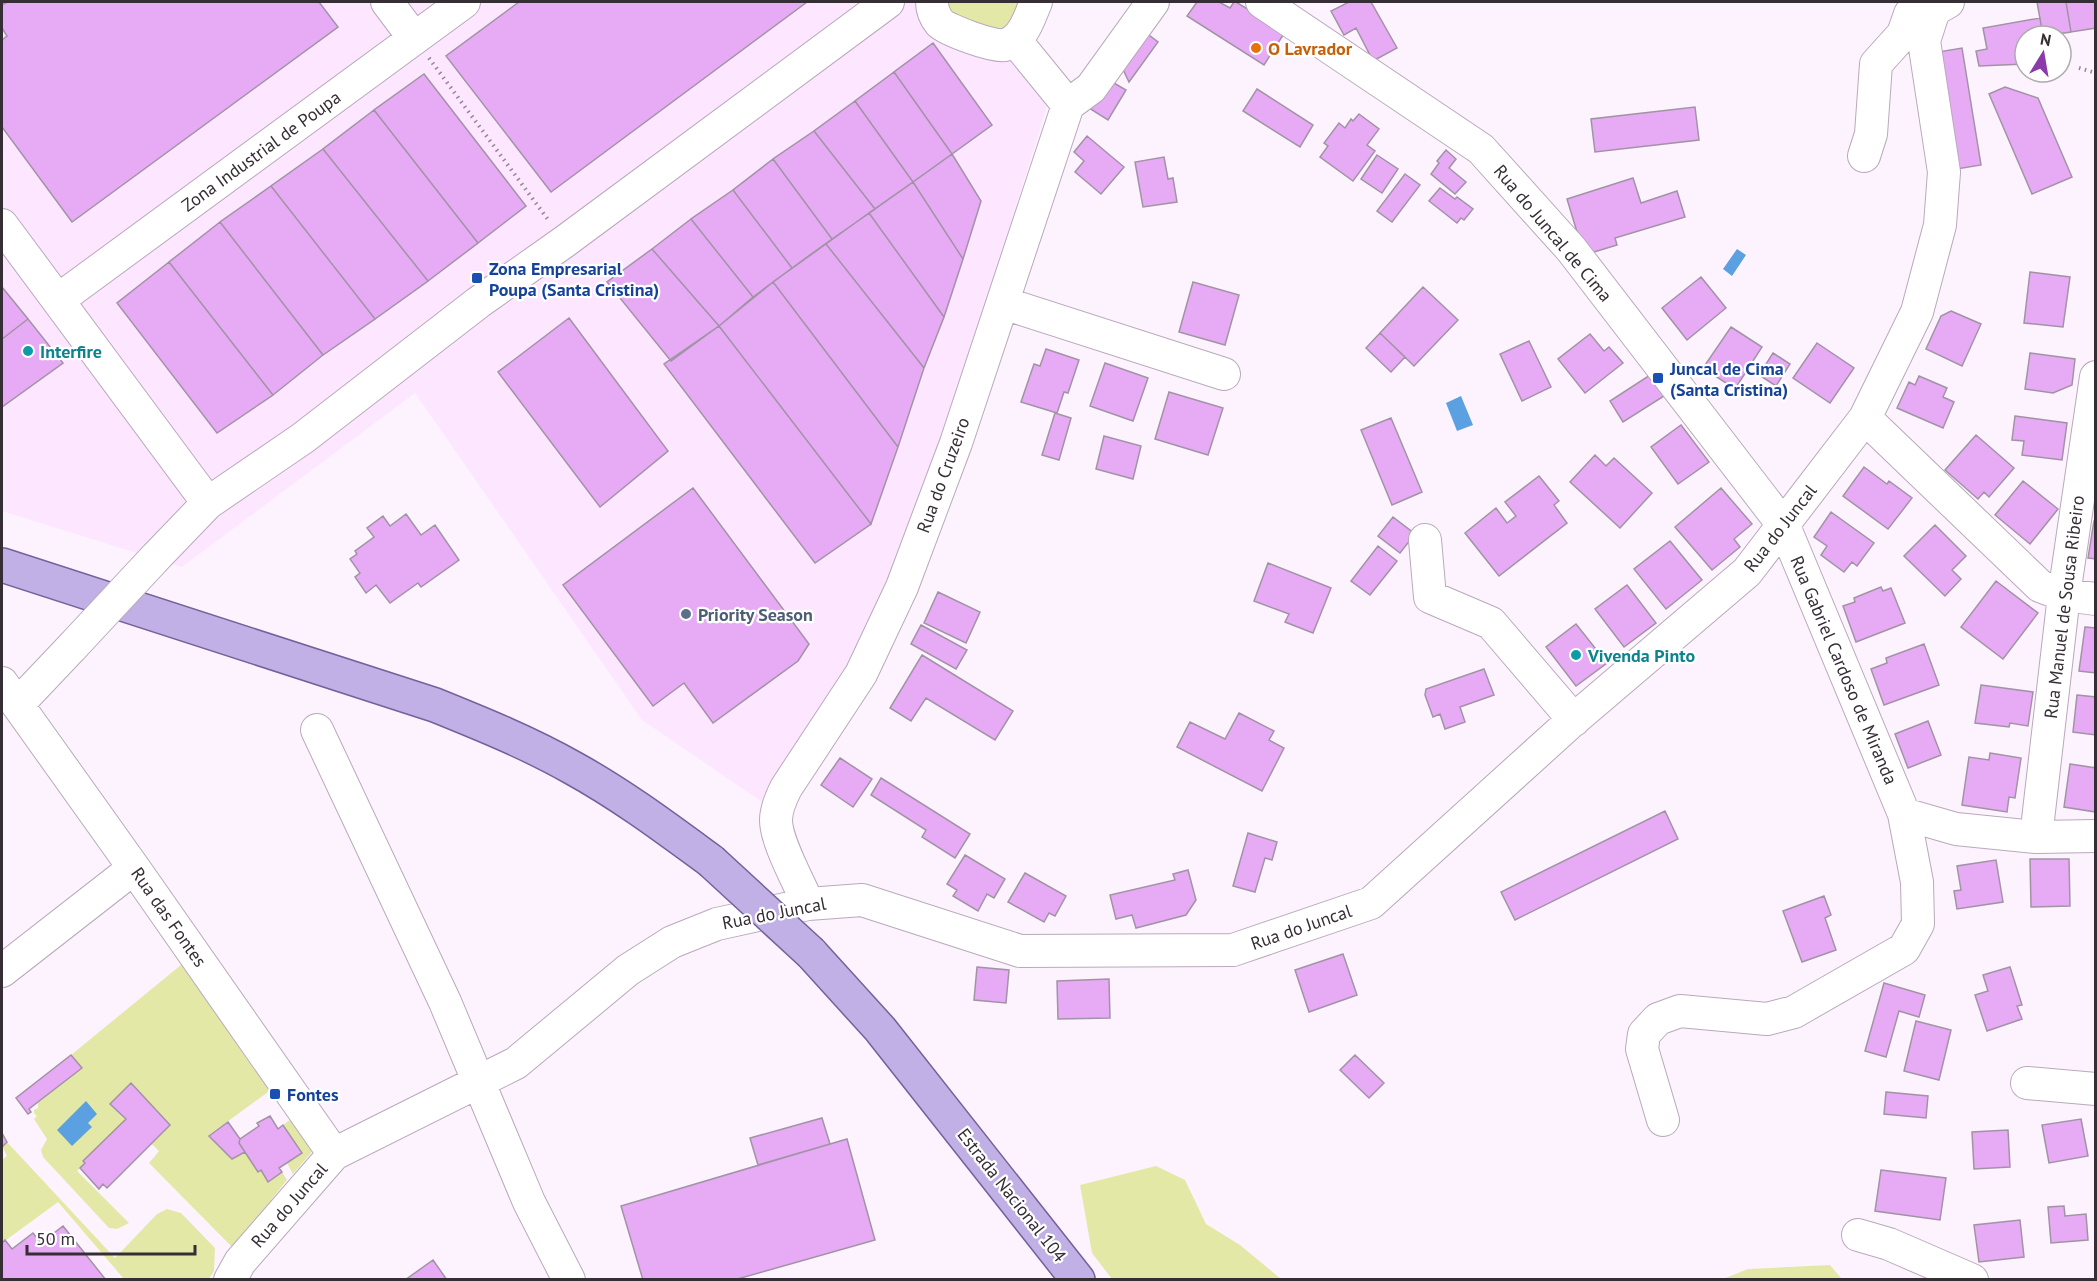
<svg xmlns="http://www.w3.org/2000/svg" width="2097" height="1281" font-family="'PT Sans',sans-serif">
<rect width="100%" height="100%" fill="#fdf3fe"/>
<path fill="#fde6ff" d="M 2,2 L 983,2 L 1048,103 L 926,495 L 859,652 L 765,804 L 642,720 L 415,393 L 182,567 L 2,511 Z"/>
<path fill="#e3e8a7" d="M 943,2 L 1023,2 L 1014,25 L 1001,34 L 949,15 Z
M 187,960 L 275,1087 L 209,1135 L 231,1159 L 245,1152 L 258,1172 L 261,1170 L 268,1182 L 282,1172 L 287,1180 L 271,1200 L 274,1203 L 232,1247 L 149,1163 L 159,1151 L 110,1104 L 126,1119 L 83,1161 L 85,1163 L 77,1171 L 129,1223 L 117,1229 L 109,1228 L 43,1157 L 41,1150 L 47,1139 L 34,1119 L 37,1116 L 34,1113 L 34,1110 L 38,1108 L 38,1103 L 82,1068 L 71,1055 Z
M 291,1119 L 312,1148 L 311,1153 L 293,1174 L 287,1163 L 302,1153 L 283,1125 Z
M 7,1142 L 115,1258 L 157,1214 L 167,1209 L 181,1213 L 215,1248 L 214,1271 L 209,1279 L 124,1279 L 58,1202 L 2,1243 L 2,1160 L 7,1156 L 2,1146 Z
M 1156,1166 L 1185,1180 L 1206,1224 L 1240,1245 L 1281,1279 L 1112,1279 L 1092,1253 L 1080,1185 Z
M 1830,1265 L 1842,1279 L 1723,1279 L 1748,1269 Z"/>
<path fill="#5ba1e2" d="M 1737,249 L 1746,255 L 1732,276 L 1723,269 Z
M 1461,396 L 1473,425 L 1457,431 L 1446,403 Z
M 86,1101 L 97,1114 L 88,1123 L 92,1127 L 72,1146 L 57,1130 Z"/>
<path fill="#e7abf5" stroke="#a193a5" stroke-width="1.5" d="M 7,2 L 319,2 L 338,27 L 72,222 L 2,127 L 2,40 L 7,36 L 2,28 L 2,5 Z
M 519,2 L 807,2 L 551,192 L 446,56 Z
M 1197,2 L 1219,2 L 1230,8 L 1234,2 L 1236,2 L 1285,32 L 1264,65 L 1187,16 Z
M 1349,2 L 1371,2 L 1397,48 L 1373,61 L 1356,28 L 1344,35 L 1331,11 Z
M 2037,2 L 2066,2 L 2071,32 L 2043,36 Z
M 2066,2 L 2096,2 L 2096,28 L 2071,32 Z
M 2040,18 L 2043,36 L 2025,36 L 2025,64 L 1979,66 L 1976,51 L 1987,49 L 1983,28 Z
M 1141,29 L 1158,42 L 1129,82 L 1119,61 Z
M 933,43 L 992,125 L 952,154 L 894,72 Z
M 1962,48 L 1981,165 L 1951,170 L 1932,53 Z
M 894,72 L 952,154 L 913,182 L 855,101 Z
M 424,74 L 526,206 L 478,243 L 374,110 Z
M 1107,79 L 1126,90 L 1108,120 L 1089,108 Z
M 2005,87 L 2038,98 L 2072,177 L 2032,194 L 1989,94 Z
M 1257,89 L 1313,125 L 1300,147 L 1243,111 Z
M 855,101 L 913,182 L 875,209 L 814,131 Z
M 1695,107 L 1699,140 L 1595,152 L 1591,119 Z
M 374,110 L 478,243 L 428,281 L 323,149 Z
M 1359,114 L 1379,129 L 1367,145 L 1375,151 L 1353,181 L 1320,157 L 1328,146 L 1324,143 L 1339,123 L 1345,128 L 1351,119 L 1353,121 Z
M 814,131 L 875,209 L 832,239 L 773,159 Z
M 1087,136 L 1124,167 L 1101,194 L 1075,172 L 1084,161 L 1074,152 Z
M 323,149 L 428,281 L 375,319 L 271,186 Z
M 1446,150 L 1456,159 L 1449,168 L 1466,182 L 1455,194 L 1431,174 L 1439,163 L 1437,161 Z
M 952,154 L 981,201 L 963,259 L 913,182 Z
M 1377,155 L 1398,169 L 1382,193 L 1361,179 Z
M 1164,157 L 1168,179 L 1173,178 L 1177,202 L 1143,207 L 1135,162 Z
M 773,159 L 832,239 L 792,268 L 733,190 Z
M 1405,174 L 1420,185 L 1392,222 L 1377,211 Z
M 1633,178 L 1641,203 L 1677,191 L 1685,217 L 1615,238 L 1617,245 L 1584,255 L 1567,199 Z
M 913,182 L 963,259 L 944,317 L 869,213 Z
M 271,186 L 375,319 L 323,355 L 220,222 Z
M 1440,188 L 1455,199 L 1457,197 L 1473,209 L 1464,220 L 1461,218 L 1457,223 L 1429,201 Z
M 733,190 L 792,268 L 753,297 L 691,219 Z
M 869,213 L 944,317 L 924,368 L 826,244 Z
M 691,219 L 753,297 L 719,326 L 652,249 Z
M 220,222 L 323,355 L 273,395 L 169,262 Z
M 826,244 L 924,368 L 898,447 L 773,282 Z
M 652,249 L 719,326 L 671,361 L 607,282 Z
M 169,262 L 273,395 L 217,433 L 117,303 Z
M 2030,272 L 2070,277 L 2063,327 L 2024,323 Z
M 1701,277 L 1726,308 L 1687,340 L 1662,308 Z
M 773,282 L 898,447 L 871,524 L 719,326 Z
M 1193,282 L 1239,295 L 1225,345 L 1179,332 Z
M 2,287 L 28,319 L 2,339 Z
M 1423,287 L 1458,320 L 1414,366 L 1380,333 Z
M 1951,311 L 1981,324 L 1962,366 L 1926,349 L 1941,316 Z
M 569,318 L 668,451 L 600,507 L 498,372 Z
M 28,319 L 63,363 L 2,407 L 2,339 Z
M 719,326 L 871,524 L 815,563 L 664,364 Z
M 1731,327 L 1762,347 L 1735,389 L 1703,368 Z
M 1380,333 L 1405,357 L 1391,372 L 1366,348 Z
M 1590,334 L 1604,351 L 1609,347 L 1623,363 L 1585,393 L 1558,359 Z
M 1529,341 L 1551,387 L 1522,401 L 1500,354 Z
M 1817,343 L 1854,368 L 1830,403 L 1793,378 Z
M 1046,349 L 1079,360 L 1068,393 L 1064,392 L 1057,413 L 1021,402 L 1034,364 L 1040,366 Z
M 1773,353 L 1790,364 L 1776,386 L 1759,375 Z
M 2030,353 L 2075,359 L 2072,385 L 2053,393 L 2025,389 Z
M 1105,363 L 1148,378 L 1133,421 L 1090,406 Z
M 1650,375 L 1664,396 L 1623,422 L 1610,401 Z
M 1919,376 L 1947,388 L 1943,397 L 1954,402 L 1943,428 L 1897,408 L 1909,382 L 1915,385 Z
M 1169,392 L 1223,408 L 1208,455 L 1155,439 Z
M 1055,413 L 1071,418 L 1059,460 L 1042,455 Z
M 2015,416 L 2067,423 L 2062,460 L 2022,455 L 2024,441 L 2012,440 Z
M 1391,418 L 1422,492 L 1392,505 L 1361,430 Z
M 1681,425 L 1709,462 L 1678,484 L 1651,447 Z
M 1976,435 L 2014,468 L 1989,497 L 1984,492 L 1978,499 L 1945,470 Z
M 1104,436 L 1141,446 L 1133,479 L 1096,469 Z
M 1595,455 L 1606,466 L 1614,458 L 1652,493 L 1620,528 L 1570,482 Z
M 1864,467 L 1887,484 L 1889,481 L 1912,498 L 1888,529 L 1843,496 Z
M 1539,476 L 1559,501 L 1554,505 L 1567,523 L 1499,576 L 1465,533 L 1496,508 L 1507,523 L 1516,516 L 1505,502 Z
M 2023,481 L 2058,509 L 2030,544 L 1995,515 Z
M 693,488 L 809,644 L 798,661 L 713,723 L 684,683 L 653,706 L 563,585 Z
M 1721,488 L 1752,524 L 1734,539 L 1740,547 L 1712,570 L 1675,527 Z
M 1831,512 L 1874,543 L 1857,566 L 1852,562 L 1844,572 L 1821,555 L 1827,546 L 1814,537 Z
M 406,514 L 421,535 L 435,525 L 459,560 L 421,587 L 418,583 L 390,603 L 376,585 L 366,593 L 355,577 L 360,573 L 350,559 L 357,554 L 355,551 L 374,537 L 367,528 L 383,516 L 390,526 Z
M 1393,517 L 1415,534 L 1400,553 L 1378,536 Z
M 2094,521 L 2096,521 L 2096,559 L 2088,558 Z
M 1935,525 L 1966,556 L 1952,570 L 1961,579 L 1945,596 L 1904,556 Z
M 1670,541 L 1702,580 L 1666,609 L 1634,569 Z
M 1378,546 L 1397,561 L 1370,595 L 1351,581 Z
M 1268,563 L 1331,588 L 1313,633 L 1285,622 L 1289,614 L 1254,601 Z
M 1996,581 L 2038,613 L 2003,659 L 1961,627 Z
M 1627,585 L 1656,623 L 1624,647 L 1595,609 Z
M 1881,587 L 1883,591 L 1891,588 L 1905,623 L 1856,642 L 1843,606 L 1855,602 L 1854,598 Z
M 938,592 L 980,612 L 966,643 L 924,623 Z
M 1576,624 L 1607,663 L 1576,686 L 1546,647 Z
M 921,625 L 967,650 L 956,669 L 911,644 Z
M 2085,627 L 2096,628 L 2096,673 L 2079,671 Z
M 1924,644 L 1939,685 L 1884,705 L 1871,669 L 1887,663 L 1886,658 Z
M 922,655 L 1013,711 L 995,740 L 926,698 L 911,721 L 890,708 Z
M 1484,669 L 1494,695 L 1460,707 L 1465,722 L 1445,729 L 1440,714 L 1433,717 L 1425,695 L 1426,689 Z
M 1981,685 L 2033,692 L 2028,726 L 2010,723 L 2009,727 L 1975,723 Z
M 2077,695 L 2096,697 L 2096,735 L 2073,732 Z
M 1239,713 L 1274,731 L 1269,740 L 1284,748 L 1262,791 L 1177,747 L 1190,722 L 1225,739 Z
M 1928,721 L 1941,755 L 1908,768 L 1895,734 Z
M 1990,753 L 2021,758 L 2015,798 L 2009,797 L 2007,812 L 1962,805 L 1969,757 L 1989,760 Z
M 840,758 L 872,779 L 853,807 L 821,785 Z
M 2070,764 L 2096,768 L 2096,812 L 2064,807 Z
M 881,778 L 970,834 L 955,858 L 922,837 L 926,830 L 871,795 Z
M 1665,811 L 1678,839 L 1515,920 L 1501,892 Z
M 1248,833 L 1277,842 L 1272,860 L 1265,858 L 1255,892 L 1233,886 Z
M 965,855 L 1005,879 L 994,898 L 987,894 L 978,911 L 953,896 L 957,890 L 947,884 Z
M 2030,859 L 2069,859 L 2070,906 L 2031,907 Z
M 1996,860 L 2003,902 L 1957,909 L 1954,891 L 1961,890 L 1957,866 Z
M 1188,870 L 1196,900 L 1186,915 L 1136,928 L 1132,915 L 1116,919 L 1110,895 L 1175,880 L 1173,874 Z
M 1025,873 L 1066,896 L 1055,916 L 1049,913 L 1044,922 L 1008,902 Z
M 1824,896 L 1831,915 L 1825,918 L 1836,950 L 1802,962 L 1783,911 Z
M 1343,954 L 1357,995 L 1309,1012 L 1295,970 Z
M 977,967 L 1009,970 L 1006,1003 L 974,1000 Z
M 2010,967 L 2022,1005 L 2017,1006 L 2022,1019 L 1987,1031 L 1975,995 L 1988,991 L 1983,975 Z
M 1109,979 L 1110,1018 L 1058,1019 L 1057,981 Z
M 1884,983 L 1925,995 L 1919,1017 L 1899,1011 L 1886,1057 L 1865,1051 Z
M 1916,1021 L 1951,1030 L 1939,1080 L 1904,1071 Z
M 71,1055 L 82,1068 L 29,1109 L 31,1112 L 28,1114 L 16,1098 Z
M 1355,1055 L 1384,1083 L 1369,1098 L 1340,1070 Z
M 131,1083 L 170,1125 L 107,1188 L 103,1184 L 99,1189 L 80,1168 L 85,1163 L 83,1161 L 126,1119 L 110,1104 Z
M 1886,1092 L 1928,1096 L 1926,1118 L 1884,1114 Z
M 270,1116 L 278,1129 L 283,1125 L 302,1153 L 279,1168 L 282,1172 L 268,1182 L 261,1170 L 258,1172 L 239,1143 L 240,1139 L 259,1126 L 257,1123 Z
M 822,1118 L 830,1144 L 758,1165 L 750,1138 Z
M 2081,1119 L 2088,1156 L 2049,1163 L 2042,1125 Z
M 228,1122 L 240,1139 L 239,1143 L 245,1152 L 232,1159 L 209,1136 Z
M 2008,1130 L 2010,1167 L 1974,1169 L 1972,1132 Z
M 2,1133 L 7,1142 L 2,1147 Z
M 847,1139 L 875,1240 L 734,1280 L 643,1280 L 621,1206 Z
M 1881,1170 L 1946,1178 L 1940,1220 L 1875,1211 Z
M 2064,1206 L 2065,1216 L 2086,1214 L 2088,1240 L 2051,1243 L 2048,1207 Z
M 2020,1220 L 2024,1257 L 1979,1262 L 1974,1225 Z
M 63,1226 L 106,1280 L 2,1280 L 2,1243 L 5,1240 L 12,1249 L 33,1233 L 41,1243 Z
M 433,1260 L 447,1280 L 405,1280 Z"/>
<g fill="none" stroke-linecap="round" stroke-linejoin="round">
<g stroke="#b9a9bb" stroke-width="34">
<path id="minor" d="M 387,2 L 414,38
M 932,2 C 932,9 935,17 940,23 C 947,30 995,48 1005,45 C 1024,39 1029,18 1036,2
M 1262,2 L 1481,149 L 1571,249 L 1784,526 L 1904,814 L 1917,882 L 1918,924 L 1904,949 L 1794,1012 L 1767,1019 L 1680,1011 L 1658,1019 L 1644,1034 L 1642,1049 L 1663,1120
M 1068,105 L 1091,88 L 1153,2
M 1864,156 L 1871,134 L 1876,64 L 1903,34 L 1910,14 L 1919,2
M 2,225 L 208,503
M 58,300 L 464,2
M 1003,303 L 1224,374
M 1865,418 L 2040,586 L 2064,595 L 2096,599
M 1425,540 L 1430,597 L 1491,623 L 1574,720
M 155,558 L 208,503 L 303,438 L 479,302 L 564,242 L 888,2
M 2,683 L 134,868 L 334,1154
M 18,704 L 73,646
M 317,730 L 445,1002 L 529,1202 L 569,1280
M 1904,814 L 1956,829 L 2036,837 L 2096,836
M 2036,837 L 2064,595 L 2096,377
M 808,904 C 799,882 776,842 776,820 C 776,809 781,798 786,788 L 861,674 L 902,587 L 956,443 L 1068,105 L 1015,40
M 2,971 L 134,868
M 2027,1083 L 2096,1089
M 1858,1235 L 1889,1244 L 1972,1280
M 230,1280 L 240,1262 L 334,1154 L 516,1063 L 628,970 L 672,942 L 717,924 L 808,904 L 862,900 L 1020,951 L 1233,950 L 1371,903 L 1571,722 L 1747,572 L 1865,418 L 1917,312 L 1940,225 L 1944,172 L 1924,41 L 1934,10 L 1948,2"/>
</g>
<g stroke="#74619c" stroke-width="36">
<path id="major" d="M 2,565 L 435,705 C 482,724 529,743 573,768 C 622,795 666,828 711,861
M 811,953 L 880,1029 L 1078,1280"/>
</g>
<path stroke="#918992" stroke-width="4" stroke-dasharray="1.5 4.5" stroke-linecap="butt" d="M 429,58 L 549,221
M 2079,68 L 2096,73"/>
<use href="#minor" stroke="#fff" stroke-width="32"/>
<use href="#major" stroke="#c0b0e5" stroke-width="33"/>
<g stroke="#b9a9bb" stroke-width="34" stroke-linecap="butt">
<path id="minor-bridge" d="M 73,646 L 155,558"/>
</g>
<g stroke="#74619c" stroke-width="36" stroke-linecap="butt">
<path id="major-bridge" d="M 711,861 L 811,953"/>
</g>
<use href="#minor-bridge" stroke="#fff" stroke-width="32"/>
<use href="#major-bridge" stroke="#c0b0e5" stroke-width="33"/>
</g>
<circle fill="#e8710a" stroke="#fff" stroke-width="2" cx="1256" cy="48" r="6"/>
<g fill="#1a4fb4" stroke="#fff" stroke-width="2">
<rect x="471" y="272" width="12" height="12" rx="3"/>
<rect x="1652" y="372" width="12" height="12" rx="3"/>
<rect x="269" y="1088" width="12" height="12" rx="3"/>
</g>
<g fill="#0f9aa8" stroke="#fff" stroke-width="2">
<circle cx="28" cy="351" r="6"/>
<circle cx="1576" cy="655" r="6"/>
</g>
<circle fill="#5c6f8a" stroke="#fff" stroke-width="2" cx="686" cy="614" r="6"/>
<g text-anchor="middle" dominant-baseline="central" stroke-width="4.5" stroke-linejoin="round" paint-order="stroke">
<g font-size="18" font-weight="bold" fill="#c56008" stroke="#fff" text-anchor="start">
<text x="1268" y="48">O Lavrador</text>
</g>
<g font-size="18" fill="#352e35" stroke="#fff">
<text transform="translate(261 151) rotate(-36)">Zona Industrial de Poupa</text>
<text transform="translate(1553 233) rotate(50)">Rua do Juncal de Cima</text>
<text transform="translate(943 475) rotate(-70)">Rua do Cruzeiro</text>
<text transform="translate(1780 528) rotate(-52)">Rua do Juncal</text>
<text transform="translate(2064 607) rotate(-83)">Rua Manuel de Sousa Ribeiro</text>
<text transform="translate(1844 670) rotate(67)">Rua Gabriel Cardoso de Miranda</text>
<text transform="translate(774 913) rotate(-11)">Rua do Juncal</text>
<text transform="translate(169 917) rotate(55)">Rua das Fontes</text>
<text transform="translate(1301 927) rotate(-19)">Rua do Juncal</text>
<text transform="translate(1012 1195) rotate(52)">Estrada Nacional 104</text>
<text transform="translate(289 1205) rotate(-49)">Rua do Juncal</text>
</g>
<g font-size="18" font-weight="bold" fill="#164399" stroke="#fff" text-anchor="start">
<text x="489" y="268">Zona Empresarial<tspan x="489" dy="21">Poupa (Santa Cristina)</tspan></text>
<text x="1670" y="368">Juncal de Cima<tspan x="1670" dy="21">(Santa Cristina)</tspan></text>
<text x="287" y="1094">Fontes</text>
</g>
<g font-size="18" font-weight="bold" fill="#0d838f" stroke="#fff" text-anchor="start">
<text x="40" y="351">Interfire</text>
<text x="1588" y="655">Vivenda Pinto</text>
</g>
<g font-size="18" font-weight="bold" fill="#4e5e75" stroke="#fff" text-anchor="start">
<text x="698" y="614">Priority Season</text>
</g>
</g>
<rect width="2097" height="1281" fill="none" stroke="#352e35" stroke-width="6"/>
<g transform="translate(2043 54) rotate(11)"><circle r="28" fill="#ffffff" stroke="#aeabae" stroke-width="1.5"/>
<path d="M0-4.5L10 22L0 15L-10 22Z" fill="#8c3aa8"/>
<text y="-9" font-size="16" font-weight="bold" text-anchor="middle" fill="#352e35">N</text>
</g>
<path d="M27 1245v9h168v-9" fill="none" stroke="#352e35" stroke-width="3"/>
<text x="36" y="1245" font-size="18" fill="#352e35" stroke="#ffffff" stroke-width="4.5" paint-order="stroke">50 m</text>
</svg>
